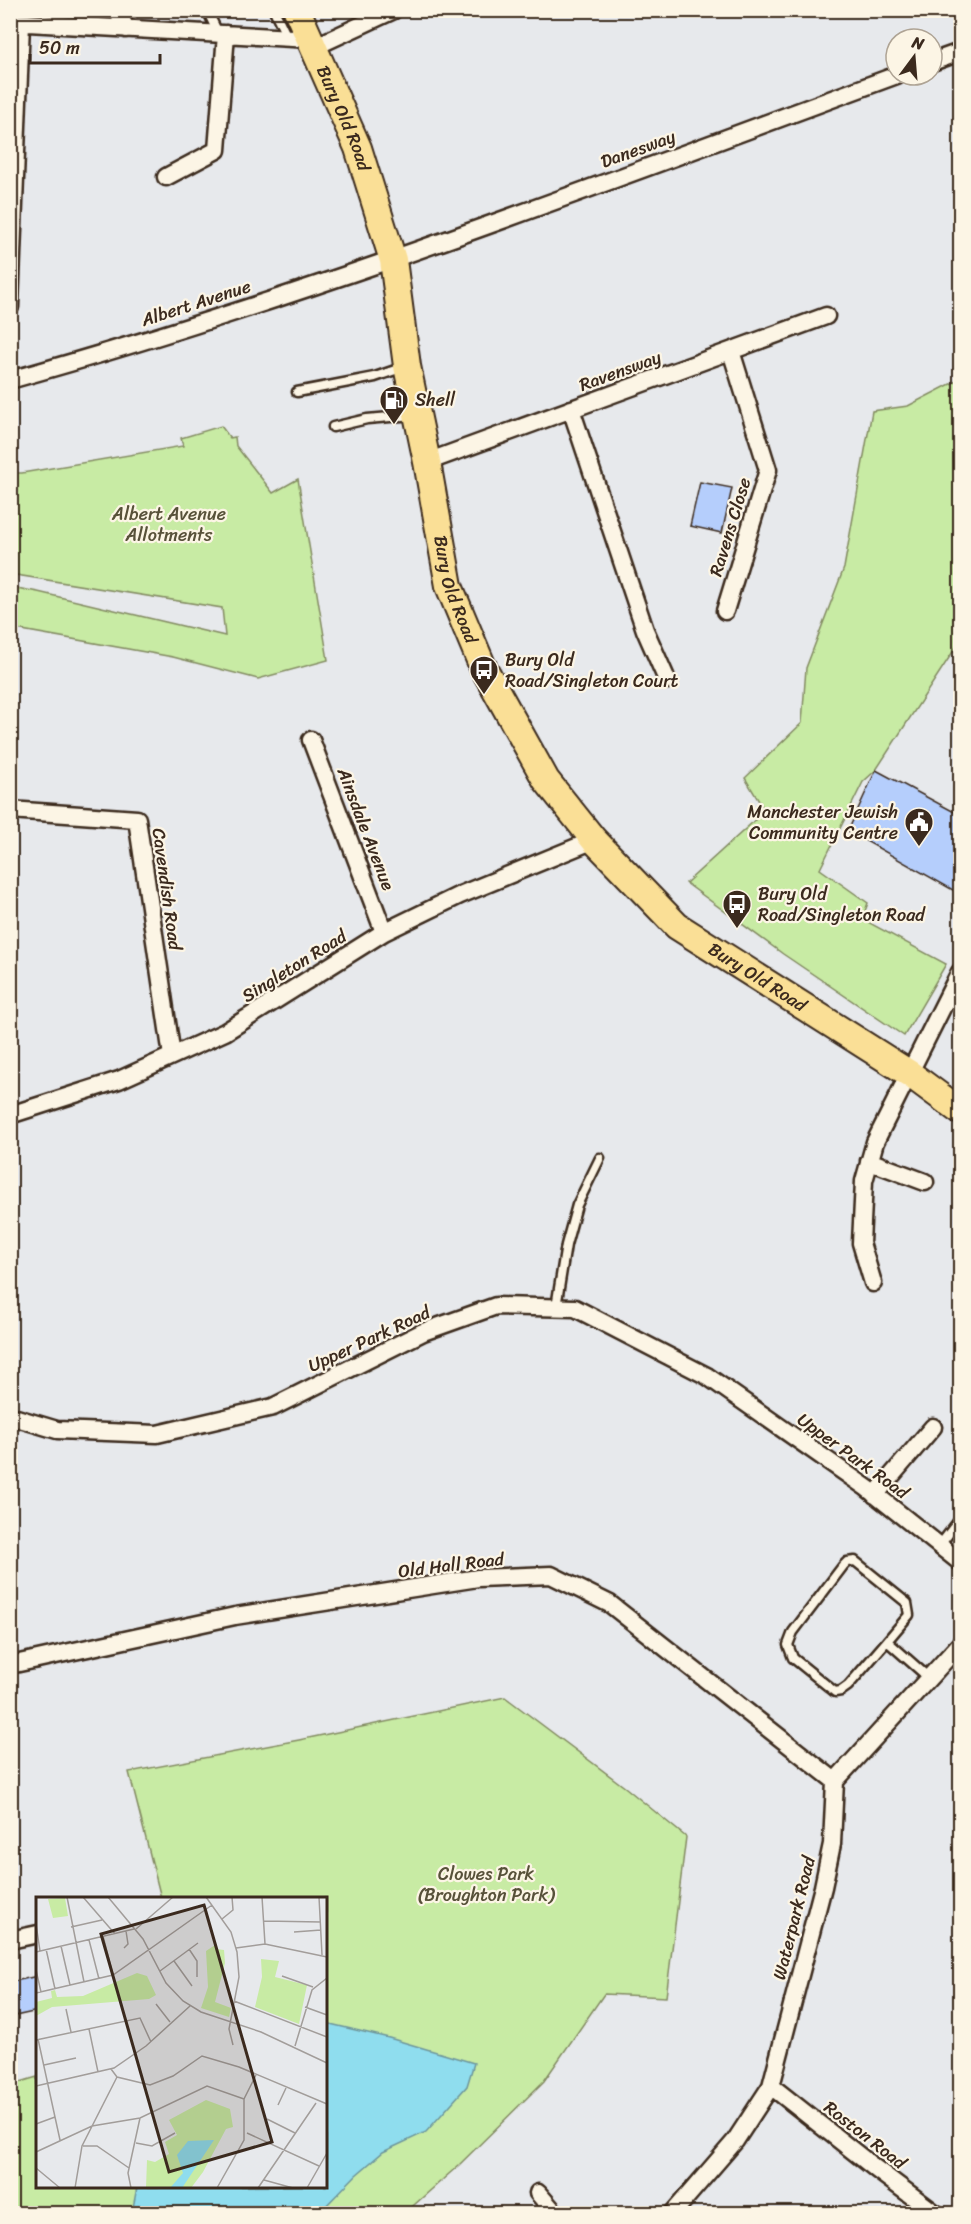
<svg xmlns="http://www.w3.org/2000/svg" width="971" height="2224" font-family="Sriracha,sans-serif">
<rect width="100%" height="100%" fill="#e7e9ec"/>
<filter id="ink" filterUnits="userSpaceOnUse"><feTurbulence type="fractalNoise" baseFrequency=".0167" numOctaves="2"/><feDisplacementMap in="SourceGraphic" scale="12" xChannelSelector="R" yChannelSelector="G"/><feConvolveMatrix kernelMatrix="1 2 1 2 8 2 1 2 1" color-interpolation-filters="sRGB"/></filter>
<g filter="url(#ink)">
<path fill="#c8eba4" stroke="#828a61" stroke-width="1.5" d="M 960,379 L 960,641 L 876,770 L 863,782 L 820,869 L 868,903 L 862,919 L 946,964 L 904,1036 L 783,954 L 686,883 L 765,811 L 745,778 L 802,723 L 806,668 L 844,568 L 872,411 L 908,406 Z
M 221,426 L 230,438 L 235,437 L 236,446 L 273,493 L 298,479 L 328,660 L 258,679 L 173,657 L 11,628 L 11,587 L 38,592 L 225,636 L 222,608 L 10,574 L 11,473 L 22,473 L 183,446 L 181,438 Z
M 505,1697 L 626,1788 L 686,1837 L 666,1997 L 604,1994 L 544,2081 L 459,2165 L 405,2213 L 11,2213 L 10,2085 L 37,2077 L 38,2186 L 326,2186 L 326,1898 L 161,1898 L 129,1772 L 299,1740 Z"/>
<path fill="#8fddee" stroke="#6d959b" stroke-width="1.5" d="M 326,2023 L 389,2038 L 474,2063 L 467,2086 L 426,2132 L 383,2152 L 356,2175 L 319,2213 L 132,2213 L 137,2187 L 326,2186 Z"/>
<path fill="#b5cefc" stroke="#3b2a1e" stroke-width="1.5" d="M 700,482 L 732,488 L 722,533 L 690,526 Z
M 876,770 L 960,815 L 960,894 L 848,831 Z
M 38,1976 L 38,2011 L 15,2016 L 10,1995 L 10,1982 Z"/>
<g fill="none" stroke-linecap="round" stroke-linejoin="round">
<g stroke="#3b2a1e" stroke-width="13">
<path id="lane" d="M 207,10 L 218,33
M 274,10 L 287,37
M 297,392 L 375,377 L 404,367
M 333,427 L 367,419 L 414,415
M 556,1307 L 566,1245 L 577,1205 L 600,1158
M 940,1545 L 960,1519
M 887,1641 L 848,1686 L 841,1691 L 835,1692 L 793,1658 L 788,1645 L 793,1632 L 843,1566 L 847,1562 L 855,1561 L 907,1603 L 909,1615 L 887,1641 L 929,1678"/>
</g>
<g stroke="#3b2a1e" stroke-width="21">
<path id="street" d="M 117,10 L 126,29
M 10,22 L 310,39
M 314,47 L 394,10
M 932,62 L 960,52
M 166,177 L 217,150 L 226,34
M 10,307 L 21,23
M 10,380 C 312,296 603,183 897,75
M 571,409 L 645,630 L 667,680
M 427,462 L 826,316
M 725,611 L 768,470 L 731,351
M 311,740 L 384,932
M 10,810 L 137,819 L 172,1056
M 10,1115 L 119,1080 L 225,1032 L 384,932 L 460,895 L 594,840
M 869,1161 L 925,1182
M 873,1283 L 861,1243 L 864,1181 L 875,1142 L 960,972
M 10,1416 L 57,1430 L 157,1434 L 273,1407 L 423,1332 L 496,1306 L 575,1308 L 707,1376 L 867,1488 L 960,1562
M 875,1495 L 933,1427
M 10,1665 L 235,1616 L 478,1578 L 551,1575 L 610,1604 L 835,1781
M 10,1940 L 38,1934
M 771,2086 L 876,2169 L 936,2214
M 538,2193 L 556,2214
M 672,2214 L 735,2141 L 771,2086 L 823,1887 L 832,1844 L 835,1781 L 960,1644"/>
</g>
<g stroke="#3b2a1e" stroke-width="30">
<g id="primary">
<path id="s1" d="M 297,10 L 358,148 L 393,260 L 407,366 L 427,462 L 449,586 L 482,665 L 546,780 L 594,840 L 677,926 L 910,1074 L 960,1111"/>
</g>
</g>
<use href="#lane" stroke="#fcf5e5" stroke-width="8"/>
<use href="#street" stroke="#fcf5e5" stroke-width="16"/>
<use href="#primary" stroke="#fadf96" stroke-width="26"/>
</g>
</g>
<defs>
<g id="fuel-pin" transform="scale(1.5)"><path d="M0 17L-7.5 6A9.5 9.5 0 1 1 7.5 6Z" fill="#3b2a1e" stroke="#fcf5e5"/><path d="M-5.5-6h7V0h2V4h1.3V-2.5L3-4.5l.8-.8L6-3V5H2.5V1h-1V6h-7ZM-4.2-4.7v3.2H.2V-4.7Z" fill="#fff"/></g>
<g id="bus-pin" transform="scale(1.5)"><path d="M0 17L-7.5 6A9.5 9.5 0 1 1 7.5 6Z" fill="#3b2a1e" stroke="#fcf5e5"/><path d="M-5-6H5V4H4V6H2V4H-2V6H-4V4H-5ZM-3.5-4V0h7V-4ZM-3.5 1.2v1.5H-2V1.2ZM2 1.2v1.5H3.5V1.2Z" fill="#fff"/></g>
<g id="civic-pin" transform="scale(1.5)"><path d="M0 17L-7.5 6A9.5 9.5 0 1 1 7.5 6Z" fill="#3b2a1e" stroke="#fcf5e5"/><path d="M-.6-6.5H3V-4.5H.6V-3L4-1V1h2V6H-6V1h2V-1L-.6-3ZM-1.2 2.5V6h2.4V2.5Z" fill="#fff"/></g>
</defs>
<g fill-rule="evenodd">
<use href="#fuel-pin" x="394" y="400"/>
<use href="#bus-pin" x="484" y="670"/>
<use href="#civic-pin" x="919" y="822"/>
<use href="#bus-pin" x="737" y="904"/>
</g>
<g text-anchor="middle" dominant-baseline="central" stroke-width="4.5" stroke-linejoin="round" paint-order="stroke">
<g font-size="18" fill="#3b2a1e" stroke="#fcf5e5">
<text stroke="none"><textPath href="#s1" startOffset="118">Bury Old Road</textPath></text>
<text transform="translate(638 149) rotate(-20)">Danesway</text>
<text transform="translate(196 303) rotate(-18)">Albert Avenue</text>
<text transform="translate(620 371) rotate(-20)">Ravensway</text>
<text transform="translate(730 527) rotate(-73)">Ravens Close</text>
<text stroke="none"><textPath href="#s1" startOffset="604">Bury Old Road</textPath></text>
<text transform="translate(366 829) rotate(69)">Ainsdale Avenue</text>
<text transform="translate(167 889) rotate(82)">Cavendish Road</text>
<text transform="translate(294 966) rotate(-32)">Singleton Road</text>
<text stroke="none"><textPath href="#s1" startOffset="1108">Bury Old Road</textPath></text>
<text transform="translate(369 1339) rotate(-25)">Upper Park Road</text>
<text transform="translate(853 1456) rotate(36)">Upper Park Road</text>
<text transform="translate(451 1565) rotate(-7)">Old Hall Road</text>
<text transform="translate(794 1918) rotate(-76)">Waterpark Road</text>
<text transform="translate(865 2135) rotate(38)">Roston Road</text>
</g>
<g font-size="18" fill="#3b2a1e" stroke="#fcf5e5" text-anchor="start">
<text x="415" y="400">Shell</text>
<text x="505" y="660">Bury Old<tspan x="505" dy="21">Road/Singleton Court</tspan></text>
<text x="898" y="812" text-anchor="end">Manchester Jewish<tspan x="898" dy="21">Community Centre</tspan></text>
<text x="758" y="894">Bury Old<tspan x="758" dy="21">Road/Singleton Road</tspan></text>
</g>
<g font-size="18" fill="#575139" stroke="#fcf5e5">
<text x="169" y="514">Albert Avenue<tspan x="169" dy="21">Allotments</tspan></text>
<text x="486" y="1874">Clowes Park<tspan x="486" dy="21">(Broughton Park)</tspan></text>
</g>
</g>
<g transform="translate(36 1897)">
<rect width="291" height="291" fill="#e7e9ec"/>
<path d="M 29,1 L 32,19 L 17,21 L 12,2 ZM 179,48 L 180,52 L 188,53 L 189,66 L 179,105 L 195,111 L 193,120 L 165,111 L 172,90 L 170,54 ZM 225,62 L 243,64 L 239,80 L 271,88 L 263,127 L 219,110 L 226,80 ZM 101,76 L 111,79 L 120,98 L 113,102 L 16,110 L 0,119 L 0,105 L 16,101 L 15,94 L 19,93 L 21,100 L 47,99 ZM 170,203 L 194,212 L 197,230 L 190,232 L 167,275 L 155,291 L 110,291 L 111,263 L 119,265 L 133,257 L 129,245 L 141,238 L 133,223 Z" fill="#c8eba4"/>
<path d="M 178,243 L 146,291 L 134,291 L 147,276 L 141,258 L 152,244 Z" fill="#8fddee"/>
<path fill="none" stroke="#a29d9a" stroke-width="1.5" d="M 31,0 L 48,85M 47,0 L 79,37M 72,0 L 107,42 L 130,86 L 147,104 L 165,115 L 225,135 L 291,166M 170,0 L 195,35 L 201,55 L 203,80 L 193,132 L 197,148M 226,0 L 229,47M 283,0 L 286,58M 186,22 L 197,13 L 196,0M 228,24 L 285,25M 0,27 L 4,54M 35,30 L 66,23M 100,32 L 137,0M 258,35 L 285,33M 67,39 L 77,78M 53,43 L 63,82M 25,49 L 34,88M 88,51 L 92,47 L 90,34M 200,51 L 229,47 L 291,60M 10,52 L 19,92M 153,52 L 161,64 L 161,80M 0,55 L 98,32M 138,64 L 156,89M 0,73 L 5,95M 124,74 L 162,46M 246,79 L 277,90M 0,96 L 77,78 L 176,8M 198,104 L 291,140M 120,107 L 134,125M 269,110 L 291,118M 30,112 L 35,135M 53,132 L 62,175M 2,142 L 24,243M 0,143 L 104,121 L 115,145M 259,149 L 276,93 L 291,81M 8,168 L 40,161M 75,172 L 81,180 L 114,188 L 137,179 L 166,159 L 203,170 L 291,207M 0,189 L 78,171 L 110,149 L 154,109M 242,208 L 250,191M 231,222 L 259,236M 0,227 L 19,220M 211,236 L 283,269M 100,246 L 116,249 L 139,236M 47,249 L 61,249 L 93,271M 0,255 L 56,229 L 104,221 L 171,189 L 208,202M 0,271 L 24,291M 228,283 L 257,291M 39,291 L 46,249 L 81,180M 95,291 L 92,276 L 104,221M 181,291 L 208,243 L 208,202 L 220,178M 222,291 L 280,206M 271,291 L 291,256"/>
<path fill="#3b2a1e" fill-opacity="0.15" stroke="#3b2a1e" stroke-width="3" d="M 168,8 L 236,245 L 133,275 L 65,37 Z"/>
<rect width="291" height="291" fill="none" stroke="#3b2a1e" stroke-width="3"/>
</g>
<rect width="971" height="2224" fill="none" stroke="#fcf5e5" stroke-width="36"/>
<rect x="18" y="18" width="935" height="2188" fill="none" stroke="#3b2a1e" stroke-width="2" filter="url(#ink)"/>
<g transform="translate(914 57) rotate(16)"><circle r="28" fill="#fcf5e5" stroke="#afa495" stroke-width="1.5"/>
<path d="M0-4.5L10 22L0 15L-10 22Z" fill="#3b2a1e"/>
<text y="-9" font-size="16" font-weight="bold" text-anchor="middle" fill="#3b2a1e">N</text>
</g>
<path d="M30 54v9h130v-9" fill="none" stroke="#3b2a1e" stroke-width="3"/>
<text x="39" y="54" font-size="18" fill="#3b2a1e" stroke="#fcf5e5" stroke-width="4.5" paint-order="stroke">50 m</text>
</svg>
